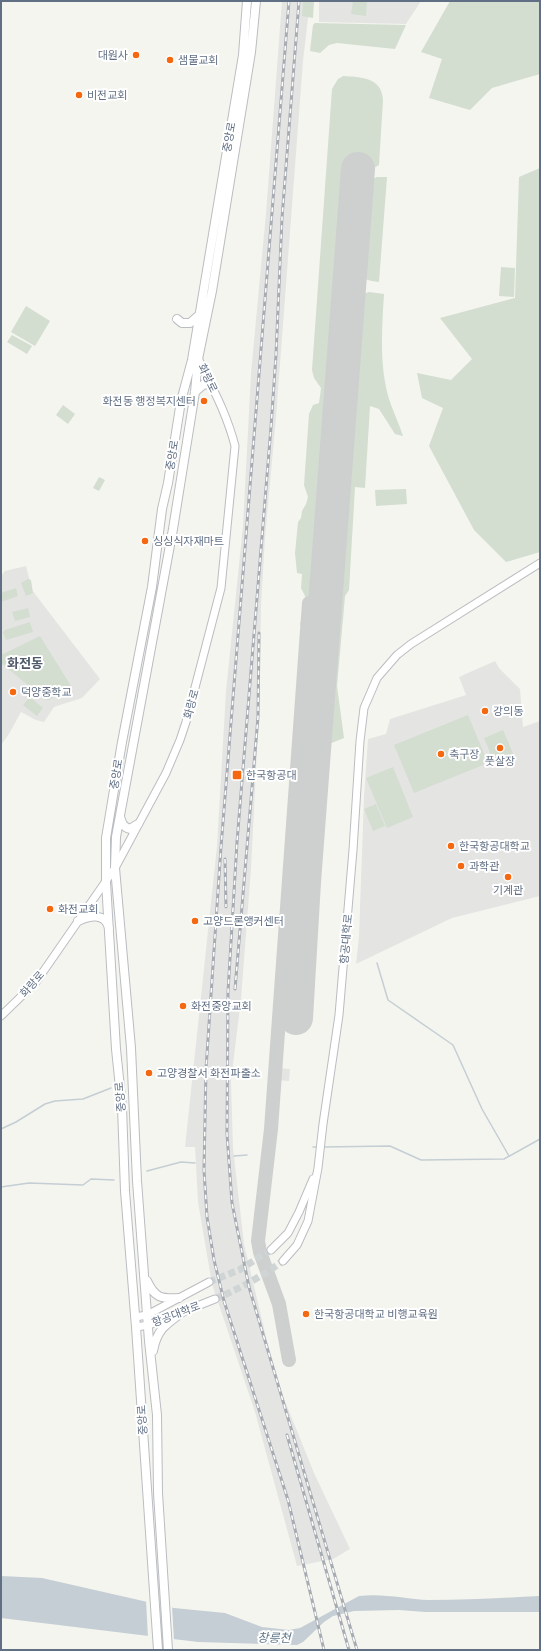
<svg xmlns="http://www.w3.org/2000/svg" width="541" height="1651" font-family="'Archivo Narrow','Noto Sans KR',sans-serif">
<rect width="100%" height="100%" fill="#f4f5ef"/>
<path fill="#e4e5e3" d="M 282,1 L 310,1 L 303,61 L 276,417 L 265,538 L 261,606 L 259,711 L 251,869 L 241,999 L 231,1081 L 233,1148 L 244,1244 L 276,1379 L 314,1473 L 350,1549 L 333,1559 L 297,1566 L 255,1412 L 212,1284 L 198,1202 L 195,1147 L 185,1147 L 217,846 L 226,691 L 243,526 L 251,373 L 266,213 Z
M 319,1 L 421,1 L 406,24 L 319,22 Z
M 26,566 L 32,590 L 100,679 L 82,698 L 54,707 L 44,722 L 36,720 L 21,712 L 9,734 L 1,745 L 1,576 L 5,571 Z
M 495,661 L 499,668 L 520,689 L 523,727 L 540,721 L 540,896 L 452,918 L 356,964 L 359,936 L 364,797 L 368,739 L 386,734 L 390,719 L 466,695 L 459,677 Z
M 278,1068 L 290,1069 L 289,1081 L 277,1080 Z"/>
<path fill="#d3ddd0" d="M 303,1 L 314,1 L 313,18 L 302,16 Z
M 353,1 L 367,1 L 366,16 L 351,14 Z
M 450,1 L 540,1 L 540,74 L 492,88 L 470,110 L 429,98 L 442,59 L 421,52 Z
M 315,23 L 406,25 L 395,49 L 337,43 L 329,45 L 320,53 L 310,51 L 313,25 Z
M 343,76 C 360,77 382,77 383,100 L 379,165 L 374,168 L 351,165 L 319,609 L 313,608 L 313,600 L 306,598 L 301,588 L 302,574 L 297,573 L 295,553 L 298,522 L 301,518 L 302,511 L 306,504 L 308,497 L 304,485 L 309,414 L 313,405 L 319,403 L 321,388 L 314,378 L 312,370 L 332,89 L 338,79 Z
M 540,168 L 540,552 L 506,562 L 474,530 L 429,446 L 443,408 L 422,398 L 417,373 L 451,380 L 472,359 L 440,318 L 515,298 L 519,177 Z
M 377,177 L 387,177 L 379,282 C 369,281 361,280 359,269 L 366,187 L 370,180 Z
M 501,267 L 515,268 L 514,297 L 499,296 Z
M 369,292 L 384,294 C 382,328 379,366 389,399 C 393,411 399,424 403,436 L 395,434 L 379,409 L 370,406 L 365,488 L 355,487 L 349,590 L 345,596 L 337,686 L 344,738 L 329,744 L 323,743 L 356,303 L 361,295 Z
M 26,306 L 50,321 L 35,346 L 11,332 Z
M 12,335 L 32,346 L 27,354 L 7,342 Z
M 63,405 L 75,414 L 68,424 L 56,415 Z
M 99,477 L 105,480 L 99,491 L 93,488 Z
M 406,489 L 407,504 L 376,506 L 375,490 Z
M 28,579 L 31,580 L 33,593 L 26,596 L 21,583 Z
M 16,588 L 18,596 L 1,602 L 1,593 Z
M 28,608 L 30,617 L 15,621 L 12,612 Z
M 30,622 L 33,632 L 6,640 L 3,632 L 5,630 Z
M 40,636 L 71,686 L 49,700 L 46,700 L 1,663 L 1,655 Z
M 30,697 L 43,708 L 37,716 L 23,705 Z
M 468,715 L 488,763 L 414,793 L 394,745 Z
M 503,730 L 515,758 L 496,767 L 484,738 Z
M 393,767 L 413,817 L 387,828 L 366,778 Z
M 376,804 L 385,826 L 373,831 L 364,809 Z"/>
<path fill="#c5ced4" d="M 1,1576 L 42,1578 L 174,1608 L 225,1613 L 262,1627 L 289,1630 L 300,1628 L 359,1596 C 383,1593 406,1599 429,1600 C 466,1600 503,1598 540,1596 L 540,1612 L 425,1612 L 399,1610 L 354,1611 L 333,1616 L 324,1622 L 303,1642 L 297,1645 L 198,1642 L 1,1618 Z"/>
<path fill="#f4f5ef" d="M 146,1600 L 172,1606 L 174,1641 L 148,1638 Z"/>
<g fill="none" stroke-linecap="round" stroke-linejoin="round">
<path stroke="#c5ced4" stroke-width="1.5" d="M 377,963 L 388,1000 L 453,1045 L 482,1109 L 509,1156
M 1,1129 L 16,1122 L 45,1104 L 55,1101 L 83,1099 L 111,1088
M 313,1147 L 319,1147
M 323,1147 L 390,1146 L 421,1160 L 504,1159 L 540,1139
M 234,1156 L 247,1155
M 147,1171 L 181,1162 L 195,1163
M 1,1187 L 29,1183 L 83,1185 L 91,1179 L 114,1180"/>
<path stroke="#ced0d0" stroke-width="14" d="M 307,624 L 313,618 L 322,616 L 325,610
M 298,759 L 313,760
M 289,1360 L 279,1304 L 260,1252 L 258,1241 L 271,1129 L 309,603"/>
<path stroke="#ced0d0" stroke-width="34" d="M 296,1018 L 304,882 L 358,169"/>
<path stroke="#cfd4d4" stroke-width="7" stroke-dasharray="7 3.5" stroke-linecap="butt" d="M 209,1282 L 239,1270 L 271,1250
M 215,1299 C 239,1289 261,1277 283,1261"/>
<g stroke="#babdc2" stroke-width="9">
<path id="secondary" d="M 1,1016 L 36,982 L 115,868 L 166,773 L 180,740 L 186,722 L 221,588 L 235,446 C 227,414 212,387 198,358
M 271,1250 L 288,1233 L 299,1212 L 313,1179
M 283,1261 L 297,1245 L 308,1221 L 318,1168 L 323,1124 L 339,1015 L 353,850 L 360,741 L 364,708 L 377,678 L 397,655 L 411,644 L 540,563
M 135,1317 L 147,1315 L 209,1282
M 136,1327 L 149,1325 L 215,1299"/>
</g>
<g stroke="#babdc1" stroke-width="10">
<path id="primary" d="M 177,319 L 182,323 L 190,323 L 198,316
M 195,392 L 204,384 L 211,385
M 120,817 C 122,823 123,827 130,829 L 138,824
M 78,921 C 89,916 105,912 109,928
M 147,1281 C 155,1298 161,1299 179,1298
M 153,1351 C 157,1329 166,1324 184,1311
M 158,1650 L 136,1327 L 125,1191 L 122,1107 L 116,1049 L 106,882 L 106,838 L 122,742 L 152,587 L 162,509 L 168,483 L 181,401 L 192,360 L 243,55 L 247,1
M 168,1650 L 158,1493 L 157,1415 L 149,1341 L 137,1181 L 131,1048 L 115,868 L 116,837 L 173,529 L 195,392 L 198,359 L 212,291 L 251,52 L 256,1"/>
</g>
<use href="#secondary" stroke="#fff" stroke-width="7"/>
<use href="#primary" stroke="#fff" stroke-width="8"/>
<g stroke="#a7abb2" stroke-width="3">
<path id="rail" d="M 289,1 L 221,847 L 206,1069 L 204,1170 L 207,1217 L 214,1260 L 224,1301 L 288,1500 L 324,1650
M 299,1 L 282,218 L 276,355 L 271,427 L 237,842 L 228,992 L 227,1134 L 232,1203 L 249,1287 L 357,1650
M 225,859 L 226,907
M 235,989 L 258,717 L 259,633
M 287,1435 L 349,1650"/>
</g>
<use href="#rail" stroke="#fff" stroke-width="1.5" stroke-dasharray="4.5" stroke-linecap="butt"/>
</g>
<g fill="#f5680f" stroke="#fff" stroke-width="1.5">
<circle cx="136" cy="55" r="4"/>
<circle cx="170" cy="60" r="4"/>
<circle cx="79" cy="95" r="4"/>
<circle cx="204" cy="401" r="4"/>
<circle cx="145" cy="541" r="4"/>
<circle cx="13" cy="692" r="4"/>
<circle cx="485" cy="711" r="4"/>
<circle cx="500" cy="748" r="4"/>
<circle cx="441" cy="754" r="4"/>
<rect x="232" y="770" width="10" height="10" rx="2"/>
<circle cx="451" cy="846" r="4"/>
<circle cx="461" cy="866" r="4"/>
<circle cx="508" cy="877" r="4"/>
<circle cx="50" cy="909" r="4"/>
<circle cx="195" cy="921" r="4"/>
<circle cx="183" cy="1006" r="4"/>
<circle cx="149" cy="1073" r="4"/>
<circle cx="306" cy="1314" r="4"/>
</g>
<g text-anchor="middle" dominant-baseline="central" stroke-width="4" stroke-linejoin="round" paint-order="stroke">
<g font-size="11" fill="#606f84" stroke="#fff" text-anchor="start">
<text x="128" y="55" text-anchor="end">대원사</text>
<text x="178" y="60">샘물교회</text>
<text x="87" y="95">비전교회</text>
<text x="196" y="401" text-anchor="end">화전동 행정복지센터</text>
<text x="153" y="541">싱싱식자재마트</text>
<text x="21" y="692">덕양중학교</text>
<text x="493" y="711">강의동</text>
<text x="449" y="754">축구장</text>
<text x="500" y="761" text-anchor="middle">풋살장</text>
<text x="246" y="775">한국항공대</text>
<text x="459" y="846">한국항공대학교</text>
<text x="469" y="866">과학관</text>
<text x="508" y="890" text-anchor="middle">기계관</text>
<text x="58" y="909">화전교회</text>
<text x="203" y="921">고양드론앵커센터</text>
<text x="191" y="1006">화전중앙교회</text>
<text x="157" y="1073">고양경찰서 화전파출소</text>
<text x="314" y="1314">한국항공대학교 비행교육원</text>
</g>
<g font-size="11" fill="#606f84" stroke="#fff">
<text transform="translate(229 137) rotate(-80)">중앙로</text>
<text transform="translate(208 378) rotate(64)">화랑로</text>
<text transform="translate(172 455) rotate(-81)">중앙로</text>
<text transform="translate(191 704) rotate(-75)">화랑로</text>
<text transform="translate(116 774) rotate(-81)">중앙로</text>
<text transform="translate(346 939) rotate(-85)">항공대학로</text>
<text transform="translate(32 984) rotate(-49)">화랑로</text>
<text transform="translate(120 1097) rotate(-95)">중앙로</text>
<text transform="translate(176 1314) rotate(-21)">항공대학로</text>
<text transform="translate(142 1420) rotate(-94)">중앙로</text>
</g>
<g font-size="12" font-style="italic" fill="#607889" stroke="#fff">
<text transform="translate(274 1638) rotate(1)">창릉천</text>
</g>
<g font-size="13" font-weight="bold" fill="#4f5968" stroke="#fff">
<text x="25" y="663">화전동</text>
</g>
</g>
<rect width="541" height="1651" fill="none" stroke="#606f84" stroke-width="4"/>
</svg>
